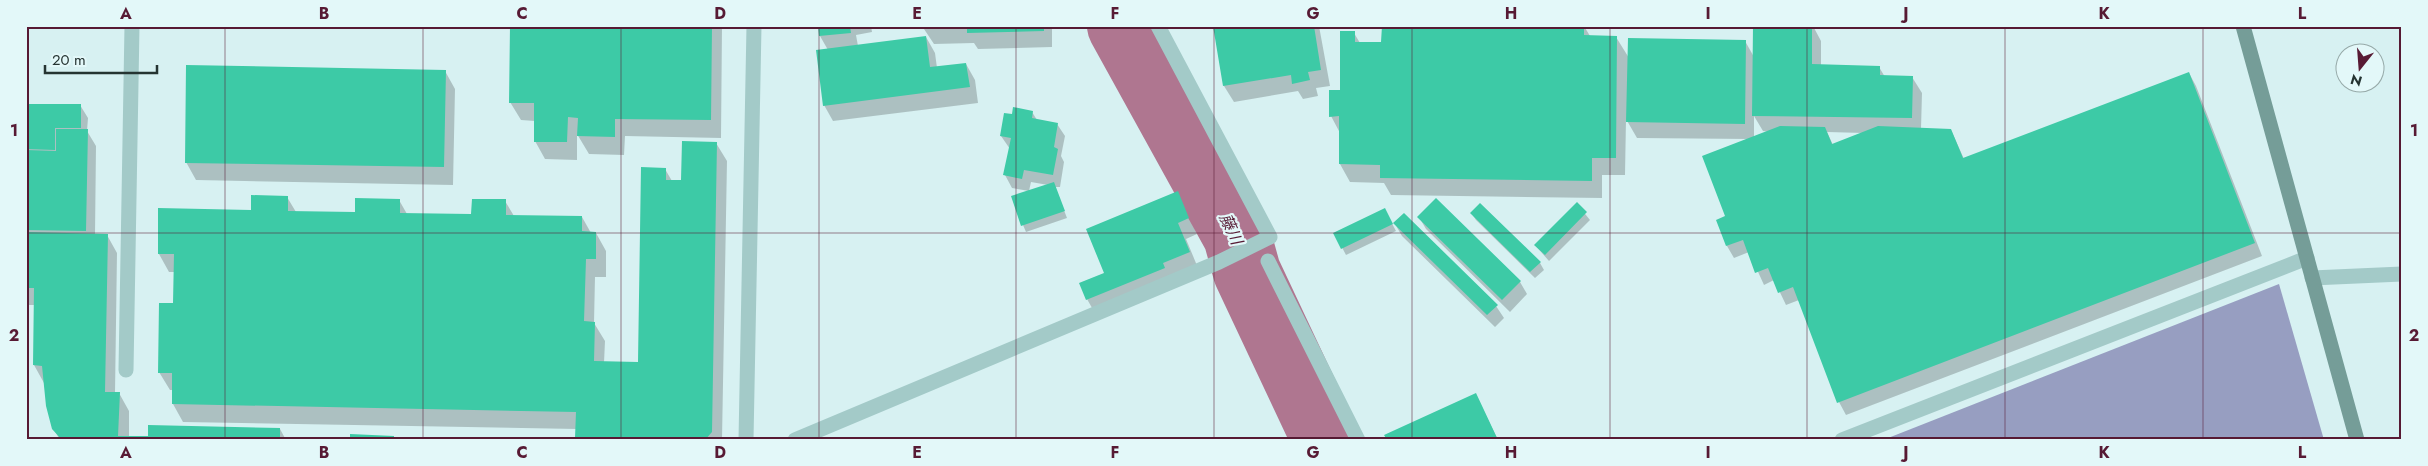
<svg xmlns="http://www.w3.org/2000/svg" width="2428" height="466" font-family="Jost,'Noto Sans JP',sans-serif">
<rect width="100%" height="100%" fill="#d7f1f2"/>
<path fill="#979ec1" d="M 2279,284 L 2324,440 L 1883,440 Z"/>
<path fill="#0003" fill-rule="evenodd" d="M 511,26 L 722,26 L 721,138 L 625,136 L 624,155 L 589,154 L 577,134 L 577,160 L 545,159 L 535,141 L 535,121 L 521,120 L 510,102 Z
M 819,26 L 871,26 L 872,32 L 856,35 L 858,46 L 926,37 L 935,53 L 937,68 L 966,64 L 975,80 L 978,103 L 833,121 L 824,105 L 828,50 L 820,36 Z
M 882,26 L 1052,26 L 1052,47 L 978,49 L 974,43 L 934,44 L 922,26 Z
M 1214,26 L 1319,26 L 1330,86 L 1316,88 L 1318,96 L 1303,99 L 1298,91 L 1234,102 L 1224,86 Z
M 1383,26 L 1584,26 L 1590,36 L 1616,37 L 1629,58 L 1745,41 L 1754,57 L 1754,26 L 1813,26 L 1821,41 L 1821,66 L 1879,67 L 1885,77 L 1912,77 L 1922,93 L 1921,129 L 1951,130 L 1964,159 L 2189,73 L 2196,86 L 2262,256 L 1846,415 L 1839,402 L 1799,300 L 1786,305 L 1774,280 L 1764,285 L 1749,252 L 1734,258 L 1727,246 L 1727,217 L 1749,139 L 1637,138 L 1626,119 L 1625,175 L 1602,175 L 1602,198 L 1391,195 L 1384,183 L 1350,182 L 1340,164 L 1340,133 L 1331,116 L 1341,91 L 1354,33 L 1360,43 L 1382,43 ZM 1754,116 L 1763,131 L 1770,132 L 1754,138 ZM 1827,132 L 1864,133 L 1833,145 Z
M 445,71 L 455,89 L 453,185 L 196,180 L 186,162 Z
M 26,105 L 80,105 L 88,118 L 87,131 L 96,146 L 95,235 L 107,235 L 117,253 L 115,393 L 119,393 L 129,411 L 129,437 L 280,429 L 286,440 L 60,440 L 53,428 L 44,383 L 34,365 L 35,305 L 28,305 L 26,302 Z
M 1032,112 L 1037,120 L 1057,124 L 1065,136 L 1061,156 L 1064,162 L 1060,187 L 1055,187 L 1067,218 L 1026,232 L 1023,225 L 1048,185 L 1031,182 L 1029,191 L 1012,188 L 1005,175 L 1010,149 L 1001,136 L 1013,115 Z
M 716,143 L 727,161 L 722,440 L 524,440 L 576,439 L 577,429 L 183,422 L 173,404 L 173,390 L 170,390 L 159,372 L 175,304 L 175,272 L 169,272 L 159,254 L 252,211 L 287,197 L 296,212 L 357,214 L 399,200 L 407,214 L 472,216 L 505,201 L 514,216 L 582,217 L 591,233 L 596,233 L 606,251 L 606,277 L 595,277 L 594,323 L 605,341 L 604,363 L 639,363 L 665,169 L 672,181 L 682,181 Z
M 1178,193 L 1197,234 L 1186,239 L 1198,268 L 1096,315 L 1087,299 L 1106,274 Z
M 1577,204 L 1590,220 L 1549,261 L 1535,245 Z
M 1472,214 L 1540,263 L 1544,270 L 1535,278 L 1476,220 Z
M 1388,216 L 1396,231 L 1346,255 L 1335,234 Z
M 1419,217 L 1520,282 L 1527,294 L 1510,312 L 1426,229 Z
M 1395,224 L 1496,306 L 1504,318 L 1495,327 L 1402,236 Z
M 1476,395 L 1498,440 L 1388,440 Z"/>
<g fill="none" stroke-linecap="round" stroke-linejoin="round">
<path stroke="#af7690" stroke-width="68" d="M 1121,26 L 1237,236 L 1247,272 L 1326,440"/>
</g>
<path fill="#3dcaa6" d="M 510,26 L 712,26 L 711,120 L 615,119 L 615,137 L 577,136 L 578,118 L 568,117 L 567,142 L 534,142 L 534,103 L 509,103 Z
M 818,26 L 850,26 L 851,33 L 819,36 Z
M 967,26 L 1044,26 L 1044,31 L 967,33 Z
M 1213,26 L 1314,26 L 1321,70 L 1308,72 L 1310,80 L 1292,84 L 1291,75 L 1223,86 Z
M 1382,26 L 1584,26 L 1584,35 L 1617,36 L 1616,158 L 1592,158 L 1592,181 L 1380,178 L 1380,165 L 1339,164 L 1339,116 L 1329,117 L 1329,90 L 1340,90 L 1340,31 L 1355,31 L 1355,42 L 1381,42 Z
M 1753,26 L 1812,26 L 1812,64 L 1880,66 L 1880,75 L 1913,76 L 1912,118 L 1752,116 Z
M 926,36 L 930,67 L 966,63 L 970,87 L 823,106 L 816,50 Z
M 1628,38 L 1746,40 L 1745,124 L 1626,122 Z
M 186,65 L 446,70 L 444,167 L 185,163 Z
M 2189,72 L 2255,243 L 1837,403 L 1793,287 L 1778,293 L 1768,268 L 1755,273 L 1743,240 L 1726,246 L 1716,220 L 1725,216 L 1702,156 L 1780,126 L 1825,127 L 1832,144 L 1878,126 L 1951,129 L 1963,158 Z
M 26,104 L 81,104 L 81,128 L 55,128 L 55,150 L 26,149 Z
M 1013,107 L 1033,111 L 1032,118 L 1058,123 L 1054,147 L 1058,149 L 1053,175 L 1024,170 L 1022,179 L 1003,175 L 1011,138 L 1000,136 L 1004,113 L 1012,114 Z
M 56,129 L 88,129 L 86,231 L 26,230 L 26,150 L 56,151 Z
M 682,141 L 717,142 L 712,432 L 705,440 L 522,440 L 522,437 L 575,438 L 576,412 L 172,404 L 172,373 L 158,373 L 159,303 L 173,303 L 174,254 L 158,254 L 158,208 L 251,210 L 251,195 L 288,196 L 288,211 L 355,212 L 355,198 L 400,199 L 400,213 L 471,214 L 472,199 L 506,199 L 506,215 L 582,216 L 582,231 L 596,232 L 596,259 L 586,259 L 584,321 L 595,322 L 594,361 L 638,362 L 641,167 L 666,168 L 666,180 L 681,180 Z
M 1054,182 L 1065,211 L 1021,226 L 1011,196 Z
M 1178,191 L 1189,218 L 1178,223 L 1190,252 L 1163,263 L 1165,268 L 1086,300 L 1079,283 L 1104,273 L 1086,229 Z
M 1436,198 L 1521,281 L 1502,300 L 1417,217 Z
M 1577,202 L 1587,212 L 1545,255 L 1534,245 Z
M 1480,203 L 1541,262 L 1530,272 L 1470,213 Z
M 1385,208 L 1393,224 L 1341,249 L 1333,233 Z
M 1404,213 L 1498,305 L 1487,315 L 1393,223 Z
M 26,232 L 108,234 L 105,392 L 120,392 L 118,436 L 148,436 L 148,425 L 280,428 L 280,440 L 62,440 L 52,429 L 46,406 L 42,366 L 33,365 L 34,288 L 26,288 Z
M 1476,393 L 1498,440 L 1387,440 L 1384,435 Z
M 350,434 L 394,436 L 394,440 L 350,440 Z"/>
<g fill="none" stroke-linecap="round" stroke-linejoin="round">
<path stroke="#a3cac8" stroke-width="15" d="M 1268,261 L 1358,440
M 126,370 L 132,26
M 1842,440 L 2307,258"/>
<path stroke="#a3cac8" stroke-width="15" d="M 2312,278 L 2402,274
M 746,440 L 754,26
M 795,440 L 1219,262 L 1270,237 L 1158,26"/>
<path stroke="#759d98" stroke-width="15" d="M 2243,26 L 2357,440"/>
</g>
<path fill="none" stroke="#571a34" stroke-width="1" stroke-opacity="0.55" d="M 225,26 L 225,440M 423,26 L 423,440M 621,26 L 621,440M 819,26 L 819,440M 1016,26 L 1016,440M 1214,26 L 1214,440M 1412,26 L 1412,440M 1610,26 L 1610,440M 1807,26 L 1807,440M 2005,26 L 2005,440M 2203,26 L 2203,440M 26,233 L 2402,233"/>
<g text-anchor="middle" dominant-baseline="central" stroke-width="4.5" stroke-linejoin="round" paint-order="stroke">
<g font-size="16" font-style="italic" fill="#571a34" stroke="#e3f8f9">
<text transform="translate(1231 229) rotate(65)">藤川</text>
</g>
</g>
<rect width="2428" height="466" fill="none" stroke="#e3f8f9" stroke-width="55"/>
<g transform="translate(2360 68) rotate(197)"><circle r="24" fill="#e3f8f9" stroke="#97aaa9"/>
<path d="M0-4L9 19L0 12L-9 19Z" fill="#571a34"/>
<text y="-8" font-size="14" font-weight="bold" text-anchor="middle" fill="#253432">N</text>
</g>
<path d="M45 65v8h112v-8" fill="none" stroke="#253432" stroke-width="2.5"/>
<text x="52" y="65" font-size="15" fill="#253432" stroke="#e3f8f9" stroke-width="4" paint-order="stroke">20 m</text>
<rect x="28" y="28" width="2372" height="410" fill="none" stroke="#571a34" stroke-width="2"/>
<g font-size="16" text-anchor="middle" font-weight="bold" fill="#571a34">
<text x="126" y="19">A</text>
<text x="324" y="19">B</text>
<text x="522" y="19">C</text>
<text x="720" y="19">D</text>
<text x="917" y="19">E</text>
<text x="1115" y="19">F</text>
<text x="1313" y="19">G</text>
<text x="1511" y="19">H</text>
<text x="1708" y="19">I</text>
<text x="1906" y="19">J</text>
<text x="2104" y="19">K</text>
<text x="2302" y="19">L</text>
<text x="14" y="136">1</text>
<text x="2414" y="136">1</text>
<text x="14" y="341">2</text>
<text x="2414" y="341">2</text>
<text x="126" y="458">A</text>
<text x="324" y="458">B</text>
<text x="522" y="458">C</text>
<text x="720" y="458">D</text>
<text x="917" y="458">E</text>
<text x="1115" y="458">F</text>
<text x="1313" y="458">G</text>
<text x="1511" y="458">H</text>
<text x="1708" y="458">I</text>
<text x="1906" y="458">J</text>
<text x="2104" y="458">K</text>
<text x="2302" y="458">L</text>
</g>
</svg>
